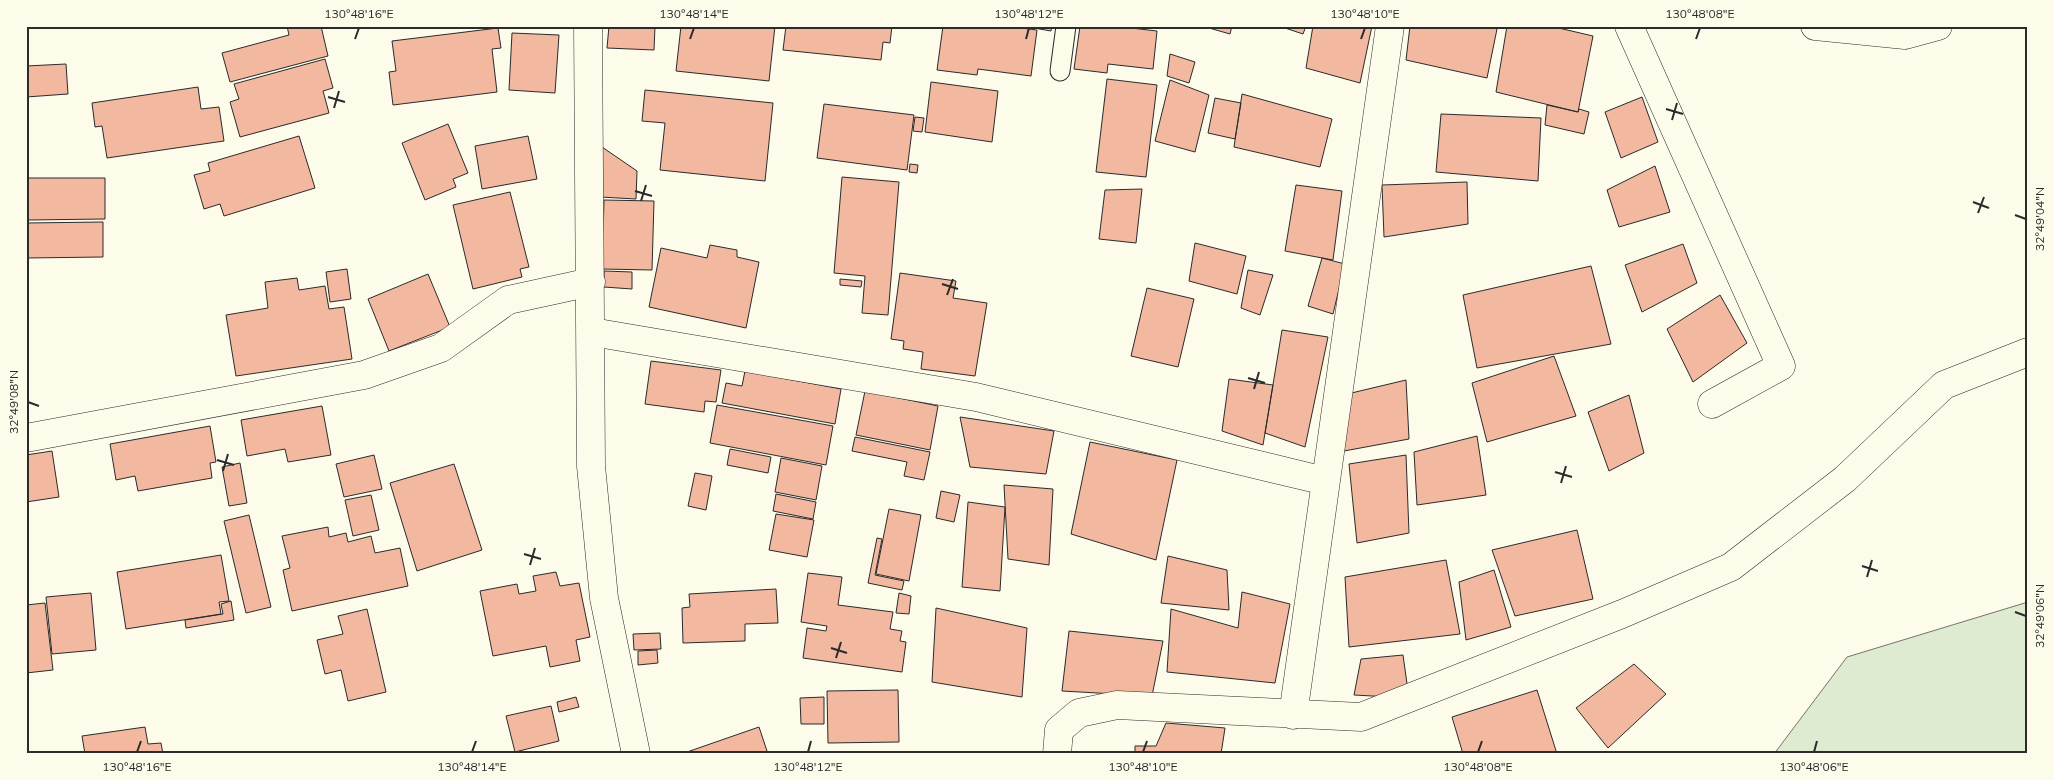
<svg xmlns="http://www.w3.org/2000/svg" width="2054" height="780" font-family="Mulish,sans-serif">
<rect width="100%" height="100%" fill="#fdfbea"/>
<path fill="#deebd1" stroke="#74746e" d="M 2028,602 L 2028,754 L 1774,754 L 1847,657 Z"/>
<path fill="#f2b8a0" stroke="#2b2b2b" d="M 287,26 L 321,26 L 328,56 L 230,82 L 222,53 L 289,35 Z
M 609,26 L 655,26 L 654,50 L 607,48 Z
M 681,26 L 775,26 L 769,81 L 676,71 Z
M 786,26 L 892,26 L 890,43 L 883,42 L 881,60 L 783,50 Z
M 943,26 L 1021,26 L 1021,28 L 1037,30 L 1031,76 L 978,69 L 977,75 L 937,70 Z
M 1022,26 L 1052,26 L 1051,31 Z
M 1080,26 L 1114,26 L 1157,31 L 1153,69 L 1108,64 L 1107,73 L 1074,69 Z
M 1202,26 L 1232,26 L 1230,34 Z
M 1279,26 L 1306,26 L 1303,34 Z
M 1313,26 L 1372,26 L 1360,83 L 1306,68 Z
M 1410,26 L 1486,26 L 1497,29 L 1487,78 L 1406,60 Z
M 1507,26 L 1550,26 L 1593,36 L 1578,112 L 1496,92 Z
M 498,28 L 501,48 L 492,49 L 497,92 L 393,105 L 389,72 L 396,71 L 392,41 Z
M 512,33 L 559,35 L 555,93 L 509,90 Z
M 1170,54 L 1195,62 L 1189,83 L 1167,76 Z
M 325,59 L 333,88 L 323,91 L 329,113 L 240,137 L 230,102 L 239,99 L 234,84 Z
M 66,64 L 68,94 L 26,97 L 26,66 Z
M 1107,79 L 1157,85 L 1146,177 L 1096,172 Z
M 1170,80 L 1209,95 L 1195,152 L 1155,141 Z
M 931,82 L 998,91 L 992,142 L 925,132 Z
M 198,87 L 201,109 L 219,107 L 224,141 L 107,158 L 102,126 L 95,127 L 92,103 Z
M 645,90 L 773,103 L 765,181 L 660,170 L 665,123 L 642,121 Z
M 1242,94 L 1332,119 L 1320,167 L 1234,147 Z
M 1642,97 L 1658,142 L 1621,158 L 1605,112 Z
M 1215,98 L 1241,103 L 1235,139 L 1208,133 Z
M 824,104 L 914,115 L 907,170 L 817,158 Z
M 1547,105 L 1578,112 L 1579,109 L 1589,112 L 1584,134 L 1545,125 Z
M 1441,114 L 1541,118 L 1538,181 L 1436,172 Z
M 915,117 L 924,118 L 922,132 L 913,131 Z
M 448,124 L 468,173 L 453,179 L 456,187 L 425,200 L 402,143 Z
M 299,136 L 315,188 L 224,216 L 220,204 L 204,209 L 194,175 L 210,171 L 208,163 Z
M 528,136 L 537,179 L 482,189 L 475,146 Z
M 602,147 L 637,171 L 636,199 L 600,197 Z
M 910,164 L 918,165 L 917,173 L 909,172 Z
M 1655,166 L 1670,212 L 1619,227 L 1607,190 Z
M 842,177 L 899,182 L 888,315 L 862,313 L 865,276 L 834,273 Z
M 28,178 L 105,178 L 105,219 L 28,220 Z
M 1467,182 L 1468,224 L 1384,237 L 1382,185 Z
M 1296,185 L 1342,191 L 1333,260 L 1285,251 Z
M 1142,189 L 1136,243 L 1099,239 L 1105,190 Z
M 510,192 L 529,267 L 520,269 L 522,277 L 473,289 L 453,205 Z
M 604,200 L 654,201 L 652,270 L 602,269 Z
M 103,222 L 103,257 L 26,258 L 26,223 Z
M 1195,243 L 1246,256 L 1237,294 L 1189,281 Z
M 1683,244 L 1697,283 L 1642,312 L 1625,265 Z
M 710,245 L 737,250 L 737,257 L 759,262 L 746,328 L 649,307 L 661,248 L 707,258 Z
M 1322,258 L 1345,264 L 1333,314 L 1308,306 Z
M 1591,266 L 1611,344 L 1477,368 L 1463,295 Z
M 347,269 L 351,299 L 330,302 L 326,272 Z
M 1248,270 L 1273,275 L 1260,315 L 1241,308 Z
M 604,271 L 632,272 L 632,289 L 604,287 Z
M 900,273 L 956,281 L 953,298 L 987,303 L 975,376 L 921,369 L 923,352 L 903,349 L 904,341 L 891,339 Z
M 428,274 L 450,327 L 389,351 L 368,299 Z
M 297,278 L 299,290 L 325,286 L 329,309 L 344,307 L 352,359 L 236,376 L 226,315 L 268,308 L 265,282 Z
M 840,279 L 862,281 L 861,287 L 840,285 Z
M 1147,288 L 1194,299 L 1178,367 L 1131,356 Z
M 1720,295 L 1747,343 L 1693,382 L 1667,329 Z
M 1282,330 L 1328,337 L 1305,447 L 1265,433 Z
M 1554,356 L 1576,416 L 1487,442 L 1472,383 Z
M 651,361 L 721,370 L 716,402 L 705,401 L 704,412 L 645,404 Z
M 745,371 L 841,389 L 835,424 L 722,403 L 726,383 L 742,386 Z
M 1229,379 L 1273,385 L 1263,445 L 1222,431 Z
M 1406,380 L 1409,439 L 1344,451 L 1343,395 Z
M 865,391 L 938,406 L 930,450 L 856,435 Z
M 1629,395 L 1644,453 L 1609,471 L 1588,412 Z
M 717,405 L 833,426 L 826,465 L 710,443 Z
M 322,406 L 331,455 L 288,462 L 285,449 L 247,456 L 241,420 Z
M 960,417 L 1054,431 L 1046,474 L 970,467 Z
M 210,426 L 216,462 L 210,463 L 212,478 L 138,491 L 135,476 L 116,480 L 110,444 Z
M 1477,436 L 1486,495 L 1417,505 L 1414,452 Z
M 855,437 L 930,452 L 924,480 L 904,476 L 907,462 L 852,451 Z
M 1090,442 L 1177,460 L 1156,560 L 1071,534 Z
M 730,449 L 771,457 L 768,473 L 727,465 Z
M 52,451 L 59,497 L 26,502 L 26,455 Z
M 374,455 L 382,489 L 344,497 L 336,464 Z
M 1406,455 L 1409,533 L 1357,543 L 1349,464 Z
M 781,458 L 822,466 L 816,500 L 775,492 Z
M 240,463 L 247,503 L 229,506 L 222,467 Z
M 454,464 L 482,550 L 417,571 L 390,483 Z
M 695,473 L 712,476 L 706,510 L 688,506 Z
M 1004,485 L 1053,489 L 1049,565 L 1008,559 Z
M 941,491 L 960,495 L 954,522 L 936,518 Z
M 776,494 L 816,502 L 813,519 L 773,511 Z
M 371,495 L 379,530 L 353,536 L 345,500 Z
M 968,502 L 1005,507 L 1000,591 L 962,587 Z
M 889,509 L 921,515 L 909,581 L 876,574 Z
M 776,514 L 814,520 L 807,557 L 769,550 Z
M 249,515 L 271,607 L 246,613 L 224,521 Z
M 328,527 L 329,537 L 346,533 L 348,542 L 371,536 L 375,553 L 400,548 L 408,586 L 292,611 L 283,570 L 290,568 L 282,536 Z
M 1577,530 L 1593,599 L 1515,616 L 1492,550 Z
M 877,538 L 882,539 L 875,575 L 904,581 L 902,590 L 868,583 Z
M 221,555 L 229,601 L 219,602 L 221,614 L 126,629 L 117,572 Z
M 1168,556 L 1227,570 L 1229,610 L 1161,603 Z
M 1446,560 L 1460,634 L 1349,647 L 1345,577 Z
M 1494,570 L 1511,627 L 1466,640 L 1459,582 Z
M 556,572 L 560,586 L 579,583 L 590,637 L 576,640 L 580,661 L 550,667 L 546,646 L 493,656 L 480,591 L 517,584 L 519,594 L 536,591 L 533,576 Z
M 808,573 L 842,577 L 838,605 L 893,612 L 890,629 L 902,631 L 900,641 L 906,642 L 902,672 L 803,658 L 807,628 L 826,631 L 827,626 L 801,622 Z
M 776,589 L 778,623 L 745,624 L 745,641 L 683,643 L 682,608 L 690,607 L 689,594 Z
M 1242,592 L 1290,604 L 1275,683 L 1167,672 L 1171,609 L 1238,628 Z
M 91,593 L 96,650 L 52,654 L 46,597 Z
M 899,593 L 911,596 L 909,614 L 896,613 Z
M 231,601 L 234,620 L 186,628 L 185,620 L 223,614 L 221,604 Z
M 45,603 L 53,670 L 26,673 L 26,605 Z
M 936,608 L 1027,628 L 1022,697 L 932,682 Z
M 367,609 L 386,692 L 348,701 L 341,670 L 325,674 L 317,640 L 343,634 L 338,616 Z
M 1069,631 L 1163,641 L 1152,696 L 1062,691 Z
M 660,633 L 661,649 L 634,650 L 633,634 Z
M 657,650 L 658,663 L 638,665 L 638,651 Z
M 1403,655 L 1409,698 L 1354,695 L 1361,659 Z
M 1634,664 L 1666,694 L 1608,748 L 1576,708 Z
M 898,690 L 899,742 L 828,743 L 827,691 Z
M 1537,690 L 1557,754 L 1463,754 L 1452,717 Z
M 576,697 L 579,707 L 559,712 L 557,702 Z
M 824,697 L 824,724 L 801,724 L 800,698 Z
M 551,706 L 559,741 L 515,752 L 506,716 Z
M 1166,723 L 1225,728 L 1221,754 L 1135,754 L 1135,746 L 1156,746 Z
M 145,727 L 148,744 L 161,743 L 163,754 L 85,754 L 82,736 Z
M 759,727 L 768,754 L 688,754 L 687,752 Z"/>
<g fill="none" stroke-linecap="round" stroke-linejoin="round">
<g stroke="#2b2b2b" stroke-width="21">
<path id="lane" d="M 1060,71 L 1066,26"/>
</g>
<g stroke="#2b2b2b" stroke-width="29">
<path id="street" d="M 588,26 L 591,466 L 604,598 L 636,754
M 1629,26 L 1781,366 L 1712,404
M 1815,26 L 1905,35 L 1938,26
M 592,332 L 976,397 L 1325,481
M 26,438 L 364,375 L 441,348 L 508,300 L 591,282
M 1293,715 L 1390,26
M 1057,754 L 1059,730 L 1079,713 L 1117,705 L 1361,717 L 1409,698 L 1622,614 L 1731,567 L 1845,479 L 1944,385 L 2028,352"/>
</g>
<use href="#lane" stroke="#fdfbea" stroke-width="19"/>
<use href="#street" stroke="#fdfbea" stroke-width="28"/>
</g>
<path fill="none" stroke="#2b2b2b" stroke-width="2" d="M 355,39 L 359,28M 690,39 L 694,28M 1026,39 L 1029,28M 1361,39 L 1365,28M 1696,39 L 1700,28M 328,97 L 345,102M 334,108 L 339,91M 1666,109 L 1683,114M 1672,120 L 1677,103M 635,191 L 652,196M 641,201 L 646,185M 1973,202 L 1989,208M 1978,213 L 1984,197M 2015,215 L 2026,219M 942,284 L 958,289M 947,295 L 953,279M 1248,378 L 1265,383M 1254,389 L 1259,372M 28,402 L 39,406M 217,460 L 234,465M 223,471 L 228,454M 1555,472 L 1572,477M 1561,483 L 1566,466M 524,554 L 541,559M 530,565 L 535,548M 1862,566 L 1878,571M 1867,577 L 1872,560M 2015,612 L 2026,616M 831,648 L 847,653M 836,658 L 841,642M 137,752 L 141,741M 472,752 L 476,741M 808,752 L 811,741M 1143,752 L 1147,741M 1478,752 L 1482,741M 1814,752 L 1817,741"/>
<rect width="2054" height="780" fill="none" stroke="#fdfbea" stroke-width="55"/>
<rect x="28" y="28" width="1998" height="724" fill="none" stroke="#2b2b2b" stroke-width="2"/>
<g font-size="12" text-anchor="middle" fill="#2b2b2b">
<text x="359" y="18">130°48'16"E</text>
<text x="694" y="18">130°48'14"E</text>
<text x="1029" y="18">130°48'12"E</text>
<text x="1365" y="18">130°48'10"E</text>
<text x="1700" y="18">130°48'08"E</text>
<text transform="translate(2040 219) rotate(-90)" y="4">32°49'04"N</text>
<text transform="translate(14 402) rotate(-90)" y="4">32°49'08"N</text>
<text transform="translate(2040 616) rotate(-90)" y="4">32°49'06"N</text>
<text x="137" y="771">130°48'16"E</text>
<text x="472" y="771">130°48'14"E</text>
<text x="808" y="771">130°48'12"E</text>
<text x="1143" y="771">130°48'10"E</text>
<text x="1478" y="771">130°48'08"E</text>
<text x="1814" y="771">130°48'06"E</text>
</g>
</svg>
